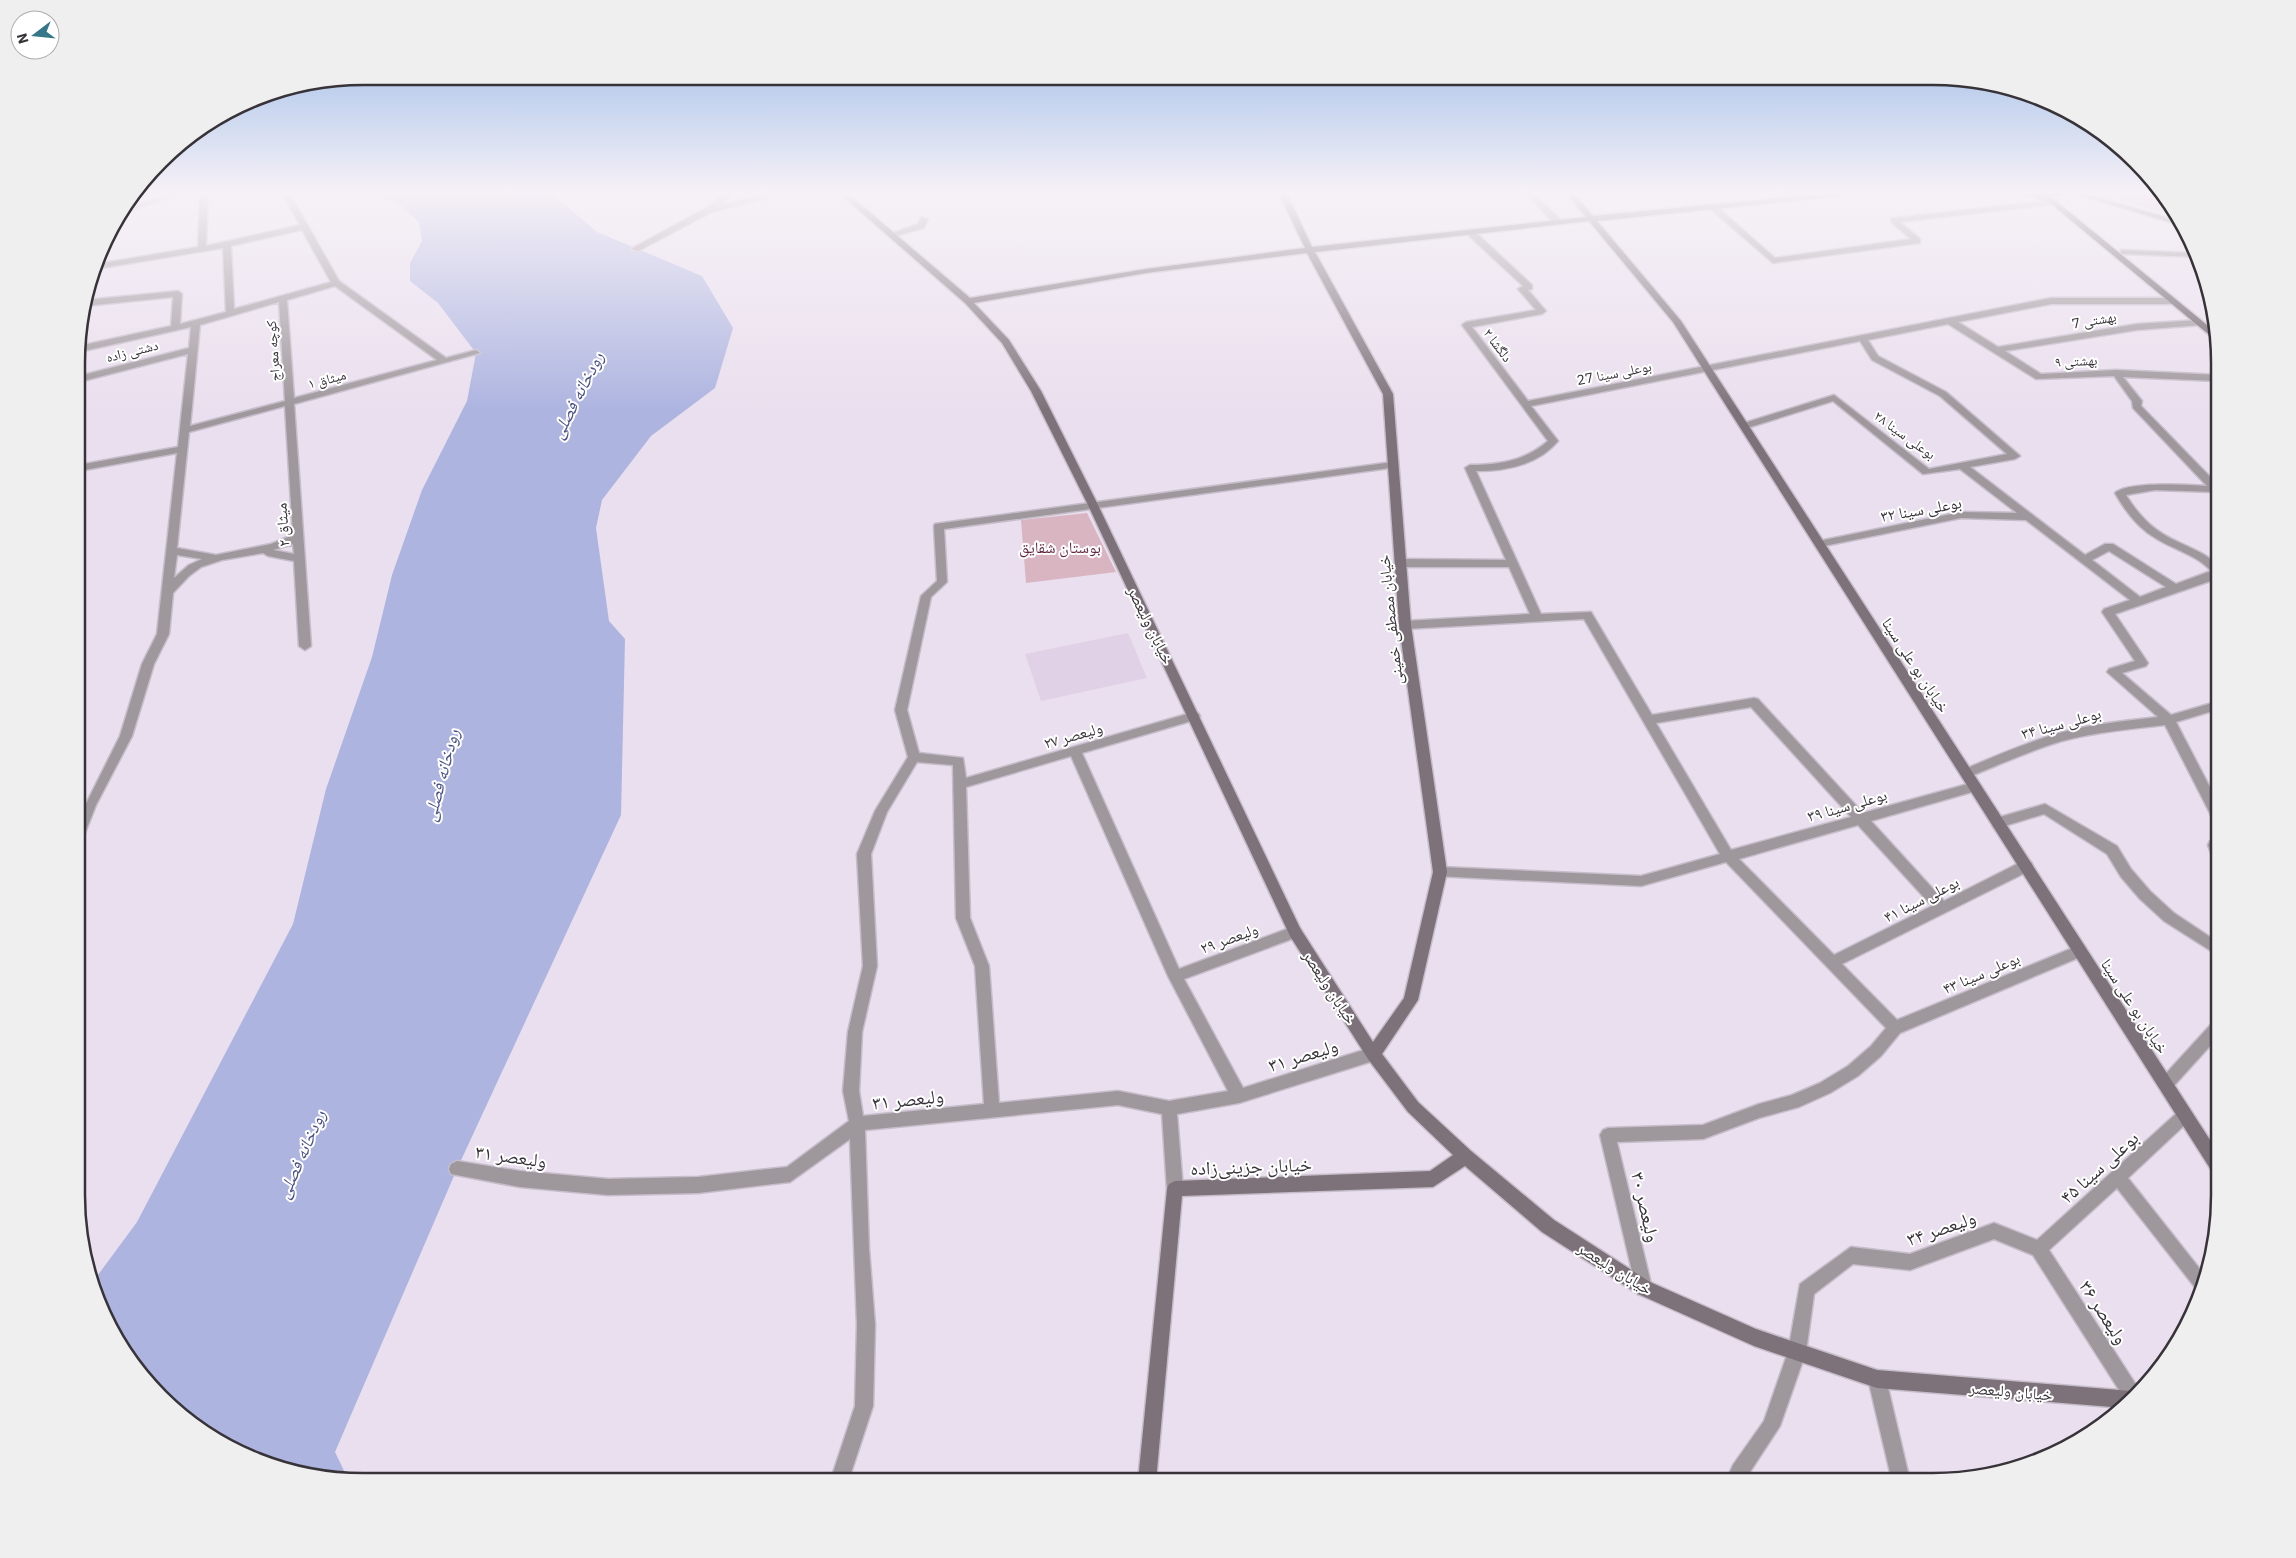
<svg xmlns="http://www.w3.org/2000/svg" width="2296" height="1558" font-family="'IBM Plex Sans','Noto Naskh Arabic',sans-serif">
<rect width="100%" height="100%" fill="#eadfee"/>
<path fill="#e1d1e7" d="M 1128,633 L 1147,678 L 1041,701 L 1025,654 Z"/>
<path fill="#d9b5c1" d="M 2100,192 L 2161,192 L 2180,218 L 2102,195 Z
M 1087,513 L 1116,572 L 1026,583 L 1021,520 Z"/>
<path fill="#adb4e0" d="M 376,192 L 550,192 L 597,232 L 702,276 L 733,328 L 715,388 L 651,436 L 602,500 L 596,528 L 609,621 L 625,639 L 621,815 L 457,1169 L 335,1452 L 348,1479 L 271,1467 L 203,1433 L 160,1398 L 115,1339 L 95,1279 L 137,1222 L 293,924 L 326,789 L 372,657 L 392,575 L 422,490 L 467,401 L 476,353 L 438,303 L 410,281 L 410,263 L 422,241 L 419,222 L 403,207 Z"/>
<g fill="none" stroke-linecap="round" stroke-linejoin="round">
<g stroke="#c6bdca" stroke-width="3">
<path id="street" d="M 176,192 L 187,192 L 123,213 L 127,208 Z
M 200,192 L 208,192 L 206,246 L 300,225 L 281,192 L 289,192 L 339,281 L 446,358 L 476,350 L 480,353 L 294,404 L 311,646 L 305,650 L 299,646 L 294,561 L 268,556 L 263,553 L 222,560 L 201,567 L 189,576 L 173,593 L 169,634 L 154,664 L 132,736 L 96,805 L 85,833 L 84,837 L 79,838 L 79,818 L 120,736 L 142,664 L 157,634 L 177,453 L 79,471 L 79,465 L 178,447 L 188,354 L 79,382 L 79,376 L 189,348 L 191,327 L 79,352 L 79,346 L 171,326 L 173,297 L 85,306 L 86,300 L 178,291 L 182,294 L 180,324 L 226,312 L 223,248 L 96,269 L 97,264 L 198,247 ZM 302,230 L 331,282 L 234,309 L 231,246 ZM 335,286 L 437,360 L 294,398 L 287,300 ZM 279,302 L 285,401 L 190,426 L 200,325 ZM 285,406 L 293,535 L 271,544 L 216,555 L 177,548 L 189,432 ZM 293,544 L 294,554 L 273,550 ZM 177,555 L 202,559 L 189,565 L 174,578 Z
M 721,192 L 729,192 L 732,195 L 720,205 L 777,192 L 789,192 L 712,212 L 638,251 L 631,249 L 706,208 L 723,195 Z
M 1524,192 L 1532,192 L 1561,220 L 1561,224 L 1555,224 Z
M 2055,200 L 2058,200 L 2058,204 L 1900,222 L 1920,239 L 1920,243 L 1773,263 L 1707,206 L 1714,204 L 1775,258 L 1911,239 L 1891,222 L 1891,218 L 1894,218 Z
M 921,217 L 928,219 L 924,228 L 891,237 L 887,235 L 918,224 Z
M 1467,230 L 1473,230 L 1532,285 L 1532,289 L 1528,290 L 1546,311 L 1542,314 L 1472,327 L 1528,401 L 2051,298 L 2171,298 L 2175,301 L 2171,304 L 2051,304 L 1958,322 L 1998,347 L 2137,324 L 2198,320 L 2202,323 L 2201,325 L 2137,330 L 2005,351 L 2041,374 L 2116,370 L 2219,375 L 2219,381 L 2123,377 L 2142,401 L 2141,406 L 2219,486 L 2219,491 L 2216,492 L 2155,490 L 2126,495 C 2135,510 2148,525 2163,534 C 2182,546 2204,550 2219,567 L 2219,578 L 2115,614 L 2148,663 L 2146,666 L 2122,673 L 2171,715 L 2219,701 L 2219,709 L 2176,722 L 2219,805 L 2219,822 L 2214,821 L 2165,725 C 2131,729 2096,732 2062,741 C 2031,750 2001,764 1971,776 L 1963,776 L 1961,773 L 1963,770 C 1995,756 2026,743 2059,733 C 2091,724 2125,721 2158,717 L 2107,672 L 2109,669 L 2135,661 L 2102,612 L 2104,609 L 2130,600 L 2026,520 L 1961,518 L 1819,547 L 1815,546 L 1815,542 L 1819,541 L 1961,512 L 2017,513 L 1960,469 L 1923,474 L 1833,401 L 1747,428 L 1741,428 L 1741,424 L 1834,395 L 1929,469 L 2007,454 L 1940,396 L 1872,360 L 1860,341 L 1531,406 L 1558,441 C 1538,465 1506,471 1476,471 L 1541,614 L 1591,612 L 1652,715 L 1754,698 L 1758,699 L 1863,813 L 1975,782 L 1979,784 L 1981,787 L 1979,790 L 1871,821 L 1944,901 L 2021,862 L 2026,861 L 2031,862 L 2033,866 L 2031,870 L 1842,964 L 1897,1020 L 2075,947 L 2080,945 L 2085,947 L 2087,951 L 2085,955 L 1900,1033 L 1881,1056 L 1858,1076 L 1830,1093 L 1799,1107 L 1759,1118 L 1703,1139 L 1617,1142 L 1652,1288 L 1650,1294 L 1644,1296 L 1638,1294 L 1636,1288 L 1600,1135 L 1603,1130 L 1608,1128 L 1703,1125 L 1759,1104 L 1792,1095 L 1820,1083 L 1848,1066 L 1871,1046 L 1886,1028 L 1726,862 L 1641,886 L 1435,876 L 1433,872 L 1435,868 L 1440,867 L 1641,876 L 1720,854 L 1584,619 L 1405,629 L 1399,625 L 1405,621 L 1530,614 L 1509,567 L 1400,567 L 1395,563 L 1400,559 L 1506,560 L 1465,468 L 1470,465 C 1499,465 1525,461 1548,441 L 1462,325 L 1466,322 L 1536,310 L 1518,289 L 1523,286 L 1467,234 ZM 1948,324 L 2036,379 L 2114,376 L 2132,401 L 2133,408 L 2207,486 C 2188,485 2128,481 2115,493 C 2125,511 2139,529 2157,539 C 2175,550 2197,555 2211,571 L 2176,584 L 2113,544 L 2105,544 L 2085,555 L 1970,467 L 2015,459 L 2020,456 L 1946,392 L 1878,356 L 1868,340 ZM 2109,551 L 2166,587 L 2140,597 L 2092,560 ZM 1751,707 L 1851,817 L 1731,850 L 1656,723 ZM 1858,825 L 1932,906 L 1834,955 L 1739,859 Z
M 2121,250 L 2195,253 L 2197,257 L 2124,254 L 2121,254 Z
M 1393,462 L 1398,465 L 1397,467 L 944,529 L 947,582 L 931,597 L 907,710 L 919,753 L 963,758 L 966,778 L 1194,712 L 1198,713 L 1200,716 L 1198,719 L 1082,753 L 1179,969 L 1295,926 L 1300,928 L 1302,932 L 1300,936 L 1184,979 L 1243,1088 L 1373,1047 L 1378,1049 L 1380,1054 L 1378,1059 L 1373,1061 L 1239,1103 L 1177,1114 L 1183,1189 L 1181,1194 L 1175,1197 L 1169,1194 L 1167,1189 L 1162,1114 L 1118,1105 L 865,1130 L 869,1249 L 875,1325 L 873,1406 L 848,1482 L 830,1482 L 855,1406 L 857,1325 L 850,1139 L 790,1182 L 698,1193 L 608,1195 L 520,1187 L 451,1174 L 449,1169 L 451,1164 L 457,1161 L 520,1171 L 608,1179 L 698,1177 L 787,1167 L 849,1121 L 843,1091 L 848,1032 L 863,966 L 857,854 L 875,811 L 908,757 L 895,710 L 921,596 L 937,581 L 934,526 L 935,524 ZM 1071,756 L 1168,976 L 1228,1091 L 1169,1101 L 1118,1091 L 999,1103 L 989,966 L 970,918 L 966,787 ZM 917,762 L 953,765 L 956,918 L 975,966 L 984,1104 L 863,1116 L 859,1091 L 862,1032 L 877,966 L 871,854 L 887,812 Z
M 2045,804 L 2117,846 L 2131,869 L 2150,891 L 2174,913 L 2219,943 L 2219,956 L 2164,921 L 2140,899 L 2121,877 L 2107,854 L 2044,814 L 1998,828 L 1993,827 L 1992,823 L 1993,819 Z
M 2219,839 L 2219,862 L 2214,861 L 2208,845 L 2210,841 Z
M 2219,1020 L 2219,1036 L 2171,1089 L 2166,1091 L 2161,1089 L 2158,1084 L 2161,1079 L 2214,1021 Z
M 2185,1108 L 2190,1110 L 2193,1115 L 2190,1120 L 2128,1178 L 2207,1278 L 2201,1295 L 2117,1188 L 2049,1250 L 2140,1391 L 2128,1404 L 2033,1255 L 1994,1239 L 1910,1270 L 1853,1264 L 1814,1294 L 1806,1352 L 1780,1426 L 1744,1481 L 1726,1481 L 1733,1465 L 1764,1421 L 1788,1352 L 1800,1284 L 1851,1247 L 1910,1254 L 1994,1223 L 2037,1240 L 2180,1110 Z
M 1877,1370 L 1883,1373 L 1886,1379 L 1910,1481 L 1892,1481 L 1868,1379 L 1871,1373 Z"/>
</g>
<g stroke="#c6bdca" stroke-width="3">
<path id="secondary" d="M 838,192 L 846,192 L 970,298 L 1146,269 L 1305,248 L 1278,192 L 1286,192 L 1312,247 L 1586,217 L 1565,192 L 1573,192 L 1593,216 L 1841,192 L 1865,192 L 1861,194 L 1597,221 L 1681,321 L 2219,1154 L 2219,1176 L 2213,1173 L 1673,322 L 1589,221 L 1315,252 L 1393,394 L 1411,625 L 1447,872 L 1418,1000 L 1382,1054 L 1418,1102 L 1471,1151 L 1554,1220 L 1650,1282 L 1756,1329 L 1877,1370 L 2131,1391 L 2137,1394 L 2124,1408 L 1877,1388 L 1754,1346 L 1638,1294 L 1542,1232 L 1465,1166 L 1433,1187 L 1182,1196 L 1156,1481 L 1138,1481 L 1167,1189 L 1169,1184 L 1175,1181 L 1430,1171 L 1453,1155 L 1408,1112 L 1368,1059 L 1290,936 L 1088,505 L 1031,391 L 1002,343 L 965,303 ZM 1307,253 L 1383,394 L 1399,625 L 1433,872 L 1404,998 L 1373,1042 L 1300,928 L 1098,505 L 1041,391 L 1009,340 L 974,303 L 1146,273 Z
M 2069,192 L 2080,192 L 2183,222 L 2185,227 Z"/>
</g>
<g stroke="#c6bdca" stroke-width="3">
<path id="primary" d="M 2017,192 L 2071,192 L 2070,194 L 2051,197 L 2218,334 L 2219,343 L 2049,202 Z"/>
</g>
<use href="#street" fill="#9e979c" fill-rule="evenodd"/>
<use href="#secondary" fill="#7d7279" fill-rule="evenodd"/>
<use href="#primary" fill="#655961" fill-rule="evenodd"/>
</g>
<linearGradient id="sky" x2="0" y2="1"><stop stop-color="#90b4e5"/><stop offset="0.47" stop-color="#f6f1f7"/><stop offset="1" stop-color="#f6f1f7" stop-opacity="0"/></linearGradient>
<rect width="2296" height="410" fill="url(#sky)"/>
<g text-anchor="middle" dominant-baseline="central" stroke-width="4" stroke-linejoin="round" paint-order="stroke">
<g font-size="14" fill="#373339" stroke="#fff">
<text transform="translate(2094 320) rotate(-10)">بهشتی 7</text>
<text transform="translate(1498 345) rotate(53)">دلگشا ۲</text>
<text transform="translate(132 351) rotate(-14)">دشتی زاده</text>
<text transform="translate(273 351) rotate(-94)">کوچه معراج</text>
<text transform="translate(2076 361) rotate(-3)">بهشتی ۹</text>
<text transform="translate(1614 373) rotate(-11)">بوعلی سینا 27</text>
<text transform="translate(327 379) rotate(-15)">میثاق ۱</text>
<text transform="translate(1905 435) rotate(36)">بوعلی سینا ۲۸</text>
</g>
<g font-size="16" fill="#373339" stroke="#fff">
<text transform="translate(1921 509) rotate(-10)">بوعلی سینا ۳۲</text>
<text transform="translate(282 525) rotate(-94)">میثاق ۲</text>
<text transform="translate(1390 620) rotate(-96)">خیابان مصطفی خمینی</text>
<text transform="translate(1151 625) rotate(64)">خیابان ولیعصر</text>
<text transform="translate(1916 665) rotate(57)">خیابان بو علی سینا</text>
<text transform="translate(2061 723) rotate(-15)">بوعلی سینا ۳۴</text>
<text transform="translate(1073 735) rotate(-16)">ولیعصر ۲۷</text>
<text transform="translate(1847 805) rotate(-16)">بوعلی سینا ۳۹</text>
<text transform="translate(1921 899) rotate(-27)">بوعلی سینا ۴۱</text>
<text transform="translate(1229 938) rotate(-20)">ولیعصر ۲۹</text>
<text transform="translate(1981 973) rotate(-23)">بوعلی سینا ۴۳</text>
<text transform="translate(1330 987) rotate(57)">خیابان ولیعصر</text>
<text transform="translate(2135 1006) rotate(57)">خیابان بو علی سینا</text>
<text transform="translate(1615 1268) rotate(32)">خیابان ولیعصر</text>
<text transform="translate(2011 1391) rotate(5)">خیابان ولیعصر</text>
</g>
<g font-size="16" fill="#632640" stroke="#fff">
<text x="1060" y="547">بوستان شقایق</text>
</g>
<g font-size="18" font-style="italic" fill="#4a518a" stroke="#fff">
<text transform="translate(577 395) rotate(-63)">رودخانه فصلی</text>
<text transform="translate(441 775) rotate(-75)">رودخانه فصلی</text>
<text transform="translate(301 1154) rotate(-66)">رودخانه فصلی</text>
</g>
<g font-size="19" fill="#373339" stroke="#fff">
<text transform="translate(1303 1055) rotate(-17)">ولیعصر ۳۱</text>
<text transform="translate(908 1099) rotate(-6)">ولیعصر ۳۱</text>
<text transform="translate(511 1156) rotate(8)">ولیعصر ۳۱</text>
<text transform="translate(1251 1166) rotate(-2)">خیابان جزینی‌زاده</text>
<text transform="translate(2099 1167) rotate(-42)">بوعلی سینا ۴۵</text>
<text transform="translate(1646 1207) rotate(77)">ولیعصر ۳۰</text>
<text transform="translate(1941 1228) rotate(-19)">ولیعصر ۳۴</text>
<text transform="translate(2104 1312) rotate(57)">ولیعصر ۳۶</text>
</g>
</g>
<path d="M0 0H2296V1558H0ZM363 85H1933A278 278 0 0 1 2211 363V1195A278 278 0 0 1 1933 1473H363A278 278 0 0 1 85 1195V363A278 278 0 0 1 363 85Z" fill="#efefef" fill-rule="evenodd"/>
<path fill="none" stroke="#373339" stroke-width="2.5" d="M363 85H1933A278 278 0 0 1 2211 363V1195A278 278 0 0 1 1933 1473H363A278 278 0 0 1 85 1195V363A278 278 0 0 1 363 85Z"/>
<g transform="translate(35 35) rotate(254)"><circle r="24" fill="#ffffff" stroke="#afadb0"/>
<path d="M0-4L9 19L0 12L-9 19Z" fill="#347788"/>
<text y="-8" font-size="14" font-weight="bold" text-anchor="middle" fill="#373339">N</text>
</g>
</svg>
